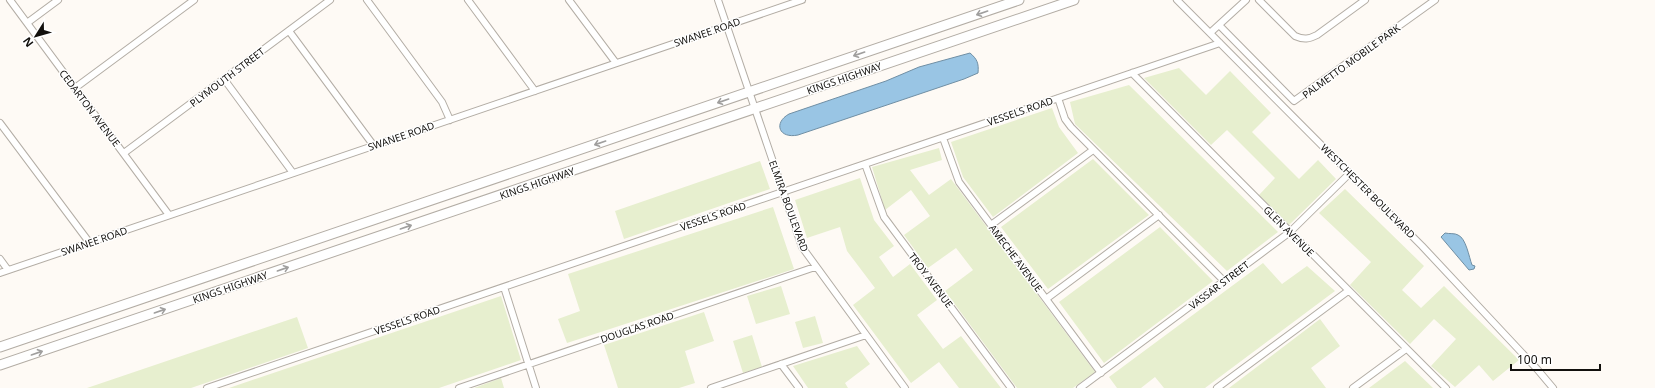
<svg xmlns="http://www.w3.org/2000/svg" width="1655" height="388" font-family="'Noto Sans',sans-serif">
<rect width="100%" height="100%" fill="#fefaf5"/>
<path fill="#e7efcf" d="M 1179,68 L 1206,95 L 1230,71 L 1271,113 L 1252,132 L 1299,179 L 1318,160 L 1336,179 L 1289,225 L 1259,195 L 1275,178 L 1227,130 L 1211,145 L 1144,78 Z
M 1129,85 L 1278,232 L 1227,271 L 1075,124 L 1070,102 Z
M 1052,108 L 1059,127 L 1078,153 L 993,217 L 963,177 L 951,142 Z
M 939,148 L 942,160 L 910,170 L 929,195 L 951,179 L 1095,372 L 1073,388 L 1017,388 L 945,291 L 973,270 L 956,248 L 928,268 L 904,235 L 930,216 L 911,190 L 885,210 L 872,167 Z
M 1093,159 L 1149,215 L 1048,289 L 1001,227 Z
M 760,161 L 770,189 L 624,239 L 615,211 Z
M 860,178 L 874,220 L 894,246 L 879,257 L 893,277 L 910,264 L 937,300 L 917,315 L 943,349 L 961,336 L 1001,388 L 959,388 L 939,362 L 911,383 L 853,305 L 875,288 L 847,251 L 840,227 L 807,238 L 795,200 Z
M 1345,189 L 1424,266 L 1402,290 L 1421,308 L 1444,286 L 1519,360 L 1493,381 L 1479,365 L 1455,387 L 1431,366 L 1456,339 L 1434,319 L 1410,344 L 1350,285 L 1371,262 L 1319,213 Z
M 773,207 L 794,269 L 567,343 L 558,319 L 580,311 L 568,274 Z
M 1160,227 L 1213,281 L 1104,363 L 1059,302 Z
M 1263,263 L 1282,284 L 1307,266 L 1335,291 L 1205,388 L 1164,388 L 1155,377 L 1141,388 L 1117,388 L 1109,377 Z
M 781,286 L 790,314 L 756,324 L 747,296 Z
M 501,296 L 521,360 L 439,388 L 229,388 Z
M 704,312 L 714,341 L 685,351 L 695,383 L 679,388 L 618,388 L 604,345 Z
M 815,316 L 823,343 L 803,348 L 795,322 Z
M 297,317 L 308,348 L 191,388 L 87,388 Z
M 1320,319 L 1340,346 L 1311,368 L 1326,388 L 1229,388 Z
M 752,335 L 762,367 L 743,373 L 733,341 Z
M 857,346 L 870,364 L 845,383 L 848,388 L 808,388 L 793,366 Z
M 1405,361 L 1433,388 L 1369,388 Z
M 501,378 L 504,388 L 474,388 Z"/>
<path fill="#99c5e4" stroke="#708fa4" d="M 970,53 C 977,59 979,63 978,73 L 964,79 L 798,135 C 779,139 773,123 789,114 L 886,81 L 919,67 Z
M 1445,233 C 1449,234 1455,233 1458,235 C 1466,238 1469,257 1472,265 L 1475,266 L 1474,269 L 1469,270 L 1441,237 Z"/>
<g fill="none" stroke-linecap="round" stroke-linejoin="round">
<g stroke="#b3ada5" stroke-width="8">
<path id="street" d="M 10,0 L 169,215
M 367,0 L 442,102 L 450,120
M 468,0 L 535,91
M 569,0 L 616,63
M 718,0 L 802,247 L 905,388
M 1177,0 L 1422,246 L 1537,369 L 1553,388
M 1259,0 L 1295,36 C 1304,40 1309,39 1317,35 L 1365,0
M 27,23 L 58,0
M 1219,25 L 1294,101 L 1435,0
M 289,31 L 374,146
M 1210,33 L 1246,0
M 1132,73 L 1446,388
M 224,79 L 293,173
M 75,88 L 194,0
M 1058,98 L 1065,119 L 1071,127 L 1224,281
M 0,123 L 89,242
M 943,138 L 959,182 L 1101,373
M 124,153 L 330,0
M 865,164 L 884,217 L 1011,388
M 991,225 L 1093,150
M 0,259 L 8,270
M 0,273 L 802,0
M 504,287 L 536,388
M 1046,299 L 1159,215
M 781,364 L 799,388
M 207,388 L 1220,43
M 459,388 L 815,267
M 711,388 L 866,335
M 1080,388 L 1290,232 L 1350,173
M 1217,388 L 1348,291
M 1353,388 L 1406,349"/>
</g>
<g stroke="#b3ada5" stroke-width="11">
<path id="secondary" d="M 0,347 L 1019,0
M 0,365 L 1074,0"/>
</g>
<use href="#street" stroke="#fff" stroke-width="6"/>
<use href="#secondary" stroke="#fff" stroke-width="9"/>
</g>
<defs><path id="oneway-shaft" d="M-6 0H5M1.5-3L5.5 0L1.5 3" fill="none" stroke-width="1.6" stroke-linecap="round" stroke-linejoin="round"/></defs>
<g stroke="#a09f9e">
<use href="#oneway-shaft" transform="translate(982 13) rotate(161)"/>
<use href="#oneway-shaft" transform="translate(859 54) rotate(161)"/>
<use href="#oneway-shaft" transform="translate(723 101) rotate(161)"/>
<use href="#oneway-shaft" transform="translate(600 143) rotate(161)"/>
<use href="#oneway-shaft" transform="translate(406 227) rotate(-19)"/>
<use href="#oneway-shaft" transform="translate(283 269) rotate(-19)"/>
<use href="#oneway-shaft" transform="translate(160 311) rotate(-19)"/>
<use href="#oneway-shaft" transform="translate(37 353) rotate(-19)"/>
</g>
<g text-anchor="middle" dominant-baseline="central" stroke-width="3" stroke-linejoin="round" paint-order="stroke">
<g font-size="10" fill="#12100d" stroke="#fff">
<text transform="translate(707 32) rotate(-19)">SWANEE ROAD</text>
<text transform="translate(1351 61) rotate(-36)">PALMETTO MOBILE PARK</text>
<text transform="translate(227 77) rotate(-37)">PLYMOUTH STREET</text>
<text transform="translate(844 78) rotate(-19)">KINGS HIGHWAY</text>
<text transform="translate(90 108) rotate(53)">CEDARTON AVENUE</text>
<text transform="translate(1020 111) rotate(-19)">VESSELS ROAD</text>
<text transform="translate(401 136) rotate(-19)">SWANEE ROAD</text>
<text transform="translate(537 183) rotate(-19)">KINGS HIGHWAY</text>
<text transform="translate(1368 191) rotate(45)">WESTCHESTER BOULEVARD</text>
<text transform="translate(789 206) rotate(70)">ELMIRA BOULEVARD</text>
<text transform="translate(713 216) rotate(-19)">VESSELS ROAD</text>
<text transform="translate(1289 231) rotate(45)">GLEN AVENUE</text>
<text transform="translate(94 241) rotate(-19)">SWANEE ROAD</text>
<text transform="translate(1016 258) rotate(53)">AMECHE AVENUE</text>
<text transform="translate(931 280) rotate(53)">TROY AVENUE</text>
<text transform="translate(1219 285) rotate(-37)">VASSAR STREET</text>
<text transform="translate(230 287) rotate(-19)">KINGS HIGHWAY</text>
<text transform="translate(407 320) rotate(-19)">VESSELS ROAD</text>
<text transform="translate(637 327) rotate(-19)">DOUGLAS ROAD</text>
</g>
</g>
<g transform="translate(36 36) rotate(233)" stroke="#ffffff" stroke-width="3" paint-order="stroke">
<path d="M0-3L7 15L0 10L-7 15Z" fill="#12100d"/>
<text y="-6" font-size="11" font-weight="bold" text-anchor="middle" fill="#12100d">N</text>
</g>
<path d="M1511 364v6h89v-6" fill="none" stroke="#12100d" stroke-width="2"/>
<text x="1517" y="364" font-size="12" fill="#12100d" stroke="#ffffff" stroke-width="3" paint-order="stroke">100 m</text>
</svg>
